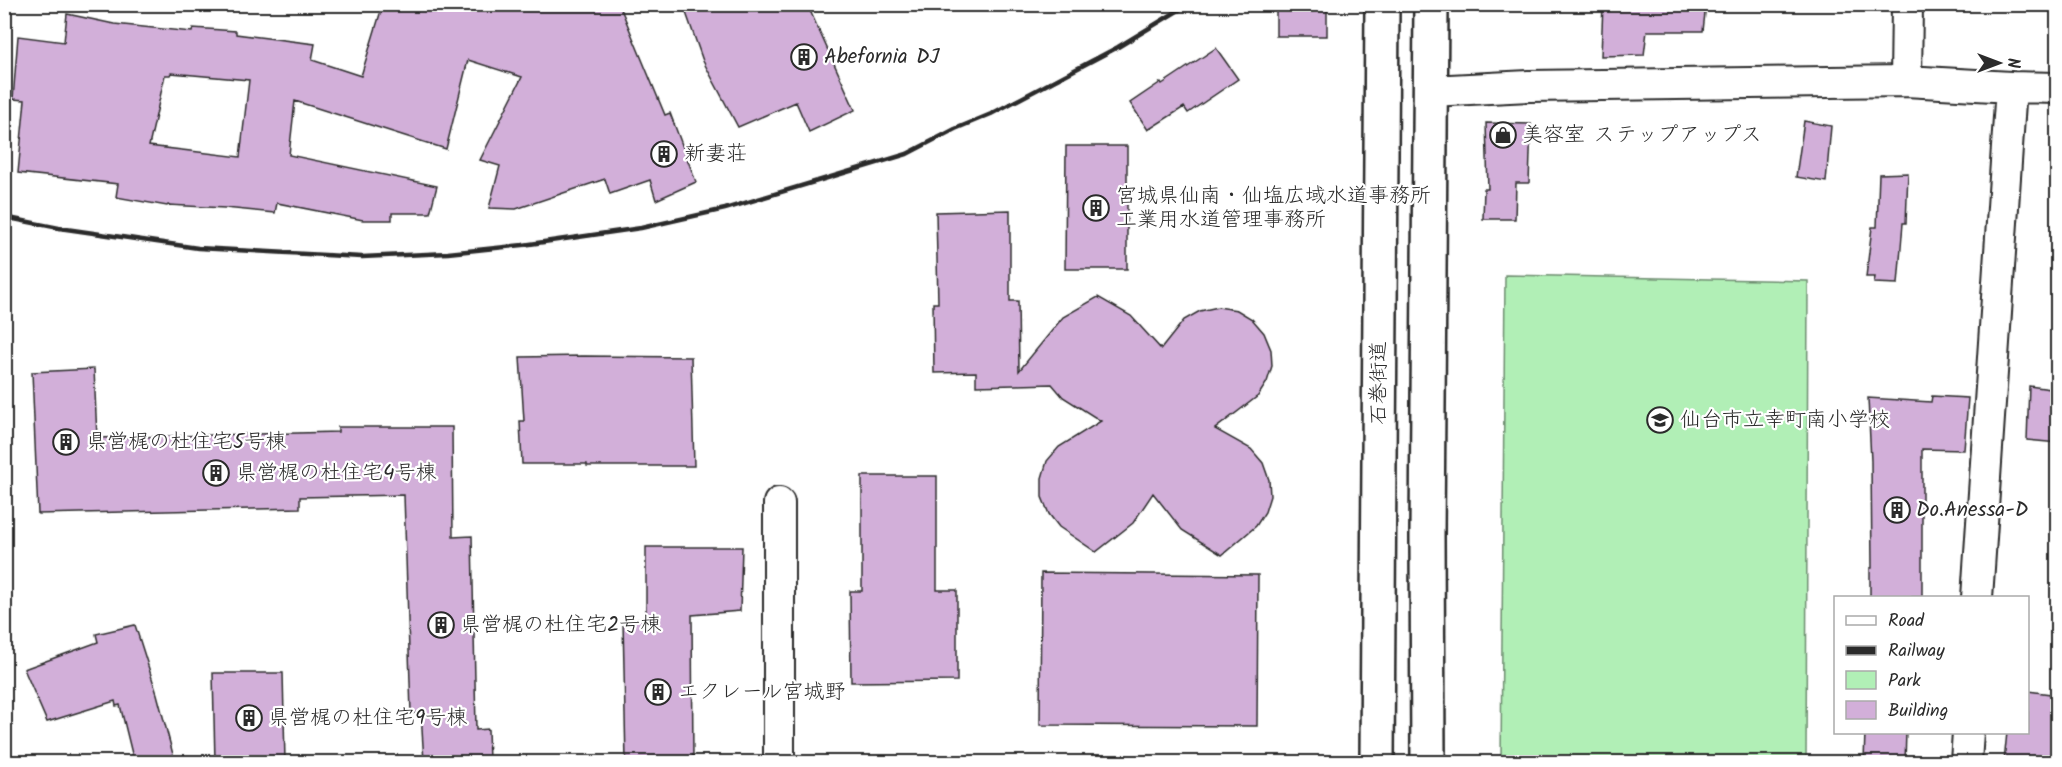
<svg xmlns="http://www.w3.org/2000/svg" width="2062" height="767" font-family="Kalam,'Klee One',sans-serif">
<rect width="100%" height="100%" fill="#fff"/>
<filter id="ink" filterUnits="userSpaceOnUse"><feTurbulence type="fractalNoise" baseFrequency=".0167" numOctaves="2"/><feDisplacementMap in="SourceGraphic" scale="12" xChannelSelector="R" yChannelSelector="G"/><feConvolveMatrix kernelMatrix="1 2 1 2 8 2 1 2 1" color-interpolation-filters="sRGB"/></filter>
<g filter="url(#ink)">
<path fill="#b1efb6" stroke="#6e8d70" stroke-width="1.5" d="M 1505,275 L 1808,281 L 1806,762 L 1501,762 Z"/>
<path fill="#d2afd9" stroke="#2b2b2b" stroke-width="1.5" fill-rule="evenodd" d="M 383,4 L 619,4 L 665,115 L 670,113 L 696,182 L 656,200 L 650,180 L 610,194 L 605,179 L 516,209 L 489,208 L 500,166 L 480,160 L 522,77 L 468,60 L 446,149 L 295,101 L 289,155 L 437,186 L 430,213 L 392,213 L 392,220 L 363,220 L 277,203 L 275,213 L 225,208 L 168,205 L 167,206 L 116,197 L 118,184 L 18,173 L 25,100 L 13,99 L 18,36 L 64,42 L 67,14 L 114,24 L 192,32 L 193,28 L 236,31 L 236,34 L 315,44 L 312,60 L 361,76 ZM 171,73 L 249,80 L 240,157 L 149,146 L 165,75 L 170,75 Z
M 683,4 L 807,4 L 855,110 L 809,132 L 796,102 L 738,127 L 703,61 Z
M 1276,4 L 1327,4 L 1327,36 L 1276,36 Z
M 1603,4 L 1706,4 L 1703,31 L 1647,31 L 1644,55 L 1601,56 Z
M 1216,48 L 1238,79 L 1188,113 L 1184,107 L 1148,130 L 1130,103 L 1161,82 L 1162,84 Z
M 1804,121 L 1831,126 L 1826,182 L 1796,177 Z
M 1486,123 L 1531,124 L 1529,183 L 1516,183 L 1515,219 L 1483,219 L 1484,189 L 1488,189 Z
M 1066,146 L 1127,146 L 1127,269 L 1065,269 Z
M 1908,173 L 1906,223 L 1903,223 L 1898,284 L 1874,283 L 1875,277 L 1866,277 L 1872,227 L 1877,227 L 1879,174 Z
M 1010,210 L 1010,301 L 1018,301 L 1019,371 L 1063,317 L 1098,297 L 1131,316 L 1161,349 L 1184,320 L 1200,311 L 1218,307 L 1237,310 L 1252,319 L 1264,333 L 1271,350 L 1272,366 L 1267,382 L 1258,396 L 1215,429 L 1251,449 L 1263,463 L 1269,480 L 1270,496 L 1265,512 L 1256,526 L 1222,555 L 1182,530 L 1153,493 L 1133,523 L 1096,552 L 1059,527 L 1049,514 L 1042,497 L 1042,478 L 1047,461 L 1059,447 L 1101,421 L 1063,397 L 1052,384 L 976,386 L 976,372 L 934,373 L 933,303 L 938,303 L 936,212 Z
M 583,356 L 691,357 L 694,466 L 587,466 L 587,464 L 522,464 L 520,421 L 524,421 L 520,357 Z
M 94,369 L 97,438 L 338,432 L 338,427 L 452,427 L 453,537 L 472,536 L 476,730 L 488,729 L 489,762 L 424,762 L 421,713 L 411,713 L 404,495 L 300,497 L 300,508 L 38,514 L 32,372 Z
M 2029,386 L 2058,390 L 2058,443 L 2027,440 Z
M 1932,396 L 1968,398 L 1964,450 L 1922,449 L 1922,597 L 1870,597 L 1870,568 L 1872,568 L 1871,461 L 1868,398 L 1931,402 Z
M 862,476 L 937,476 L 937,590 L 957,590 L 957,681 L 851,682 L 850,591 L 862,591 Z
M 646,547 L 742,547 L 740,611 L 692,615 L 693,762 L 626,762 L 623,622 L 646,618 Z
M 1041,573 L 1258,575 L 1257,726 L 1040,725 Z
M 135,625 L 157,694 L 175,762 L 134,762 L 120,705 L 116,706 L 115,701 L 47,722 L 24,669 L 98,642 L 96,634 Z
M 213,673 L 283,673 L 285,762 L 215,762 Z
M 2028,691 L 2058,695 L 2058,762 L 2004,762 L 2007,732 L 2028,732 Z
M 1865,732 L 1906,732 L 1905,762 L 1864,762 Z"/>
<g fill="none" stroke-linecap="round" stroke-linejoin="round">
<g stroke="#2b2b2b" stroke-width="34">
<path id="street" d="M 1906,81 L 1907,4
M 1430,91 L 1529,86 L 1906,81 L 2011,87 L 2058,88
M 779,503 L 779,762
M 1977,598 L 2011,87
M 1966,762 L 1968,732"/>
</g>
<g stroke="#2b2b2b" stroke-width="38">
<path id="secondary" d="M 1377,762 L 1382,4
M 1428,762 L 1427,536 L 1431,4"/>
</g>
<use href="#street" stroke="#fff" stroke-width="30"/>
<use href="#secondary" stroke="#fff" stroke-width="33"/>
<path stroke="#2b2b2b" stroke-width="4.5" d="M 4,217 L 59,228 L 198,248 L 362,257 L 448,253 L 523,245 L 641,228 L 725,209 L 907,154 L 955,129 L 991,114 L 1118,47 L 1189,4"/>
</g>
</g>
<defs>
<g id="building-ring" transform="scale(1.35)"><circle r="9.5" fill="#fff" stroke="#2b2b2b" stroke-width="1.5"/><path d="M-4-6H4V6H1V3H-1V6H-4ZM-2.5-4.3h1.7v1.8h-1.7ZM.8-4.3h1.7v1.8H.8ZM-2.5-1h1.7V.8h-1.7ZM.8-1h1.7V.8H.8Z" fill="#2b2b2b"/></g>
<g id="shop-ring" transform="scale(1.35)"><circle r="9.5" fill="#fff" stroke="#2b2b2b" stroke-width="1.5"/><path d="M-5-2.5h2.3a2.7 3.5 0 0 1 5.4 0H5L5.5 6h-11ZM-1.5-2.5h3a1.5 2.3 0 0 0-3 0Z" fill="#2b2b2b"/></g>
<g id="school-ring" transform="scale(1.35)"><circle r="9.5" fill="#fff" stroke="#2b2b2b" stroke-width="1.5"/><path d="M0-5L7-2L0 1L-7-2ZM-4 1L0 2.5L4 1V4Q0 6-4 4Z" fill="#2b2b2b"/></g>
</defs>
<g fill-rule="evenodd">
<use href="#building-ring" x="804" y="57"/>
<use href="#shop-ring" x="1503" y="135"/>
<use href="#building-ring" x="664" y="154"/>
<use href="#building-ring" x="1096" y="208"/>
<use href="#school-ring" x="1660" y="420"/>
<use href="#building-ring" x="66" y="442"/>
<use href="#building-ring" x="216" y="473"/>
<use href="#building-ring" x="1897" y="510"/>
<use href="#building-ring" x="441" y="625"/>
<use href="#building-ring" x="658" y="692"/>
<use href="#building-ring" x="249" y="718"/>
</g>
<g text-anchor="middle" dominant-baseline="central" stroke-width="4.5" stroke-linejoin="round" paint-order="stroke">
<g font-size="21" fill="#2b2b2b" stroke="#fff" text-anchor="start">
<text x="824" y="57">Abefornia DJ</text>
<text x="1522" y="135">美容室 ステップアップス</text>
<text x="684" y="154">新妻荘</text>
<text x="1116" y="196">宮城県仙南・仙塩広域水道事務所<tspan x="1116" dy="24">工業用水道管理事務所</tspan></text>
<text x="1680" y="420">仙台市立幸町南小学校</text>
<text x="86" y="442">県営梶の杜住宅5号棟</text>
<text x="236" y="473">県営梶の杜住宅4号棟</text>
<text x="1916" y="510">Do.Anessa-D</text>
<text x="460" y="625">県営梶の杜住宅2号棟</text>
<text x="678" y="692">エクレール宮城野</text>
<text x="268" y="718">県営梶の杜住宅9号棟</text>
</g>
<g font-size="21" fill="#2b2b2b" stroke="#fff">
<text transform="translate(1379 383) rotate(-90)">石巻街道</text>
</g>
</g>
<rect width="2062" height="767" fill="none" stroke="#fff" stroke-width="24"/>
<rect x="12" y="12" width="2038" height="743" fill="none" stroke="#2b2b2b" stroke-width="2" filter="url(#ink)"/>
<rect x="1834" y="596" width="195" height="138" fill="#ffffff" stroke="#aaaaaa" stroke-width="1.5"/>
<rect x="1846" y="616" width="30" height="9" fill="#ffffff" stroke="#aaaaaa" stroke-width="1.5"/>
<text x="1888" y="626" font-size="18" fill="#2b2b2b">Road</text>
<rect x="1846" y="646" width="30" height="9" fill="#2b2b2b" stroke="#aaaaaa" stroke-width="1.5"/>
<text x="1888" y="656" font-size="18" fill="#2b2b2b">Railway</text>
<rect x="1846" y="671" width="30" height="18" fill="#b1efb6" stroke="#aaaaaa" stroke-width="1.5"/>
<text x="1888" y="686" font-size="18" fill="#2b2b2b">Park</text>
<rect x="1846" y="701" width="30" height="18" fill="#d2afd9" stroke="#aaaaaa" stroke-width="1.5"/>
<text x="1888" y="716" font-size="18" fill="#2b2b2b">Building</text>
<g transform="translate(1999 63) rotate(90)" stroke="#ffffff" stroke-width="4.5" paint-order="stroke">
<path d="M0-4.5L10 22L0 15L-10 22Z" fill="#2b2b2b"/>
<text y="-9" font-size="16" font-weight="bold" text-anchor="middle" fill="#2b2b2b">N</text>
</g>
</svg>
